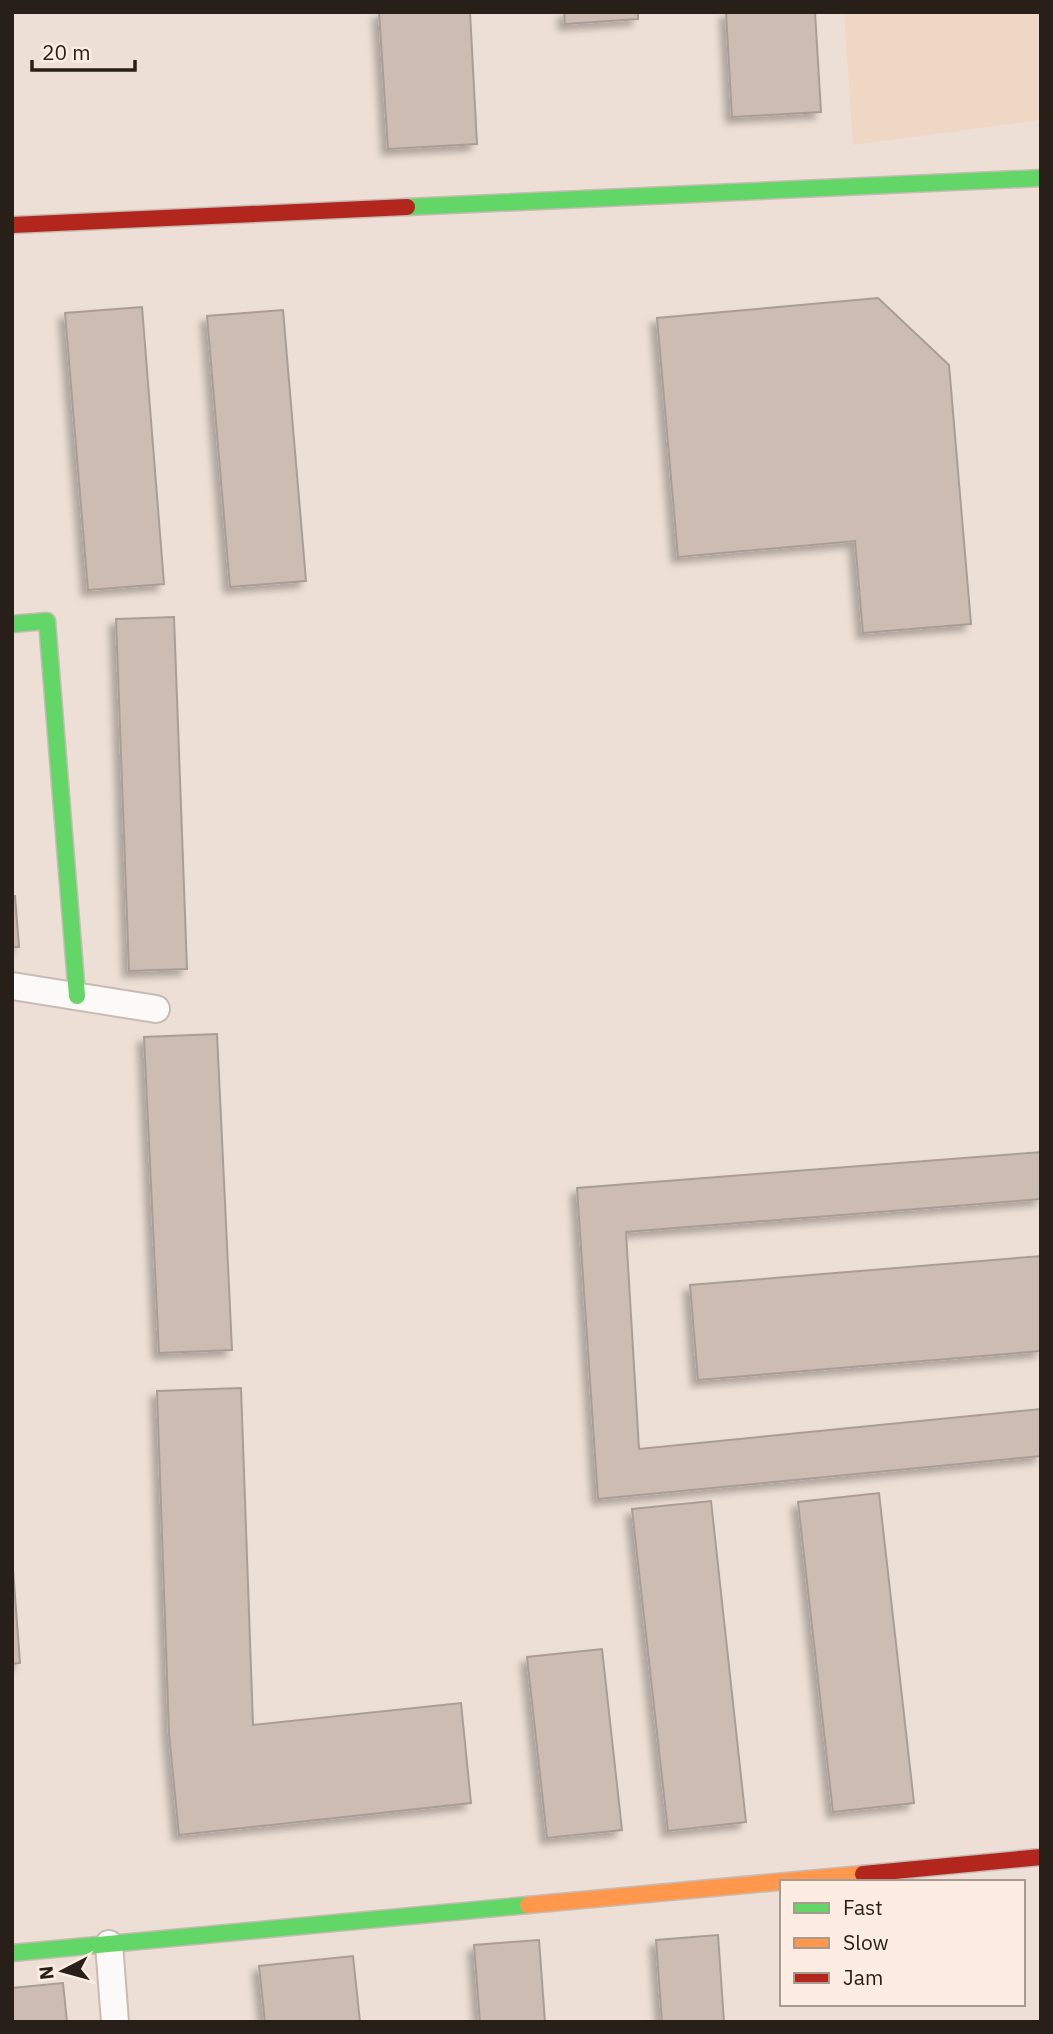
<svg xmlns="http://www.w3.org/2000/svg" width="1053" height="2034" font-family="'IBM Plex Sans',sans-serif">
<defs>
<filter id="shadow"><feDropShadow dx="-6" dy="6" stdDeviation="3.5" flood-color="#0004"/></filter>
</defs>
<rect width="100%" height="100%" fill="#eddfd5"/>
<path fill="#efd7c6" d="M 844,12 L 1041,12 L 1041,120 L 853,145 Z"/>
<path fill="#cdbcb2" stroke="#a99e97" stroke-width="2" filter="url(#shadow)" d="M 379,12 L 470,12 L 477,144 L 388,149 Z
M 564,12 L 638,12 L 638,19 L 565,24 Z
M 726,12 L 815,12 L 821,112 L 732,117 Z
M 878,298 L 949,365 L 971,624 L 863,633 L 855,541 L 678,557 L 657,318 Z
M 142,307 L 164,584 L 88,590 L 65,313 Z
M 283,310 L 306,581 L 230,587 L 207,316 Z
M 174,617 L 187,969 L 129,971 L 116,619 Z
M 12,896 L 15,896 L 19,947 L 12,947 Z
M 217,1034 L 232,1350 L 159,1353 L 144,1037 Z
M 1041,1152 L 1041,1199 L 626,1232 L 639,1449 L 1041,1409 L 1041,1456 L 598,1499 L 577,1188 Z
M 1041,1256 L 1041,1351 L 698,1380 L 690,1285 Z
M 241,1388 L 253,1725 L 461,1703 L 471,1803 L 179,1835 L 169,1734 L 157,1391 Z
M 879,1493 L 914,1803 L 833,1812 L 798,1502 Z
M 711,1501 L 746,1822 L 668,1831 L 632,1509 Z
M 12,1556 L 20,1663 L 12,1664 Z
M 602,1649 L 622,1830 L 547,1838 L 527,1657 Z
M 718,1935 L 724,2022 L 662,2022 L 656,1940 Z
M 539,1940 L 545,2022 L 480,2022 L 474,1945 Z
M 353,1956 L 360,2022 L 265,2022 L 259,1966 Z
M 63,1983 L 67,2022 L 12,2022 L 12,1988 Z"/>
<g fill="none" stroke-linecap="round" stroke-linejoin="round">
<g stroke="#c7bbb4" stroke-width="30">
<path id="street" d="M 12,986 L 156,1009
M 109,1944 L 115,2022"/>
</g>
<g stroke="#c7bbb4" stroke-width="19">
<path id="fast" d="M 407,207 L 1041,178
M 12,624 L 47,621 L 77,996
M 12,1953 L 528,1905"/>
</g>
<g stroke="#c7bbb4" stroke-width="19">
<path id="slow" d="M 528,1905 L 863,1874"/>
</g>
<g stroke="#c7bbb4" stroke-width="19">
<path id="jam" d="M 12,225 L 407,207
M 863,1874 L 1041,1857"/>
</g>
<use href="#street" stroke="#fcfaf9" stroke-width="26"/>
<use href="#fast" stroke="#63d668" stroke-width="16"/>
<use href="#slow" stroke="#ff974d" stroke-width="16"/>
<use href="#jam" stroke="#b3261e" stroke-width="16"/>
</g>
<rect width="1053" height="2034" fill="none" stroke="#281f18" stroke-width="28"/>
<rect x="780" y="1880" width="245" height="126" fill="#fcece1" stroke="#a79a91" stroke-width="2"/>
<rect x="794" y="1903" width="35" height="10" fill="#63d668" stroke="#a79a91" stroke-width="2"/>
<text x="843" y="1915" font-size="21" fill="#281f18">Fast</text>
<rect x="794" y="1938" width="35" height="10" fill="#ff974d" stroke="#a79a91" stroke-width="2"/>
<text x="843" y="1950" font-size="21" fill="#281f18">Slow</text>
<rect x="794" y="1973" width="35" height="10" fill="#b3261e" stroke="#a79a91" stroke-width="2"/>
<text x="843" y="1985" font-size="21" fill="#281f18">Jam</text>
<g transform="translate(63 1971) rotate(264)" stroke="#fcece1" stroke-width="5" paint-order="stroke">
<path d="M0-5L12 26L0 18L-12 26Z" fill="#281f18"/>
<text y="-10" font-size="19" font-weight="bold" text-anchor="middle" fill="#281f18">N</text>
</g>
<path d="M32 60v10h103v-10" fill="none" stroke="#281f18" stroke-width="3.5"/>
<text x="42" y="60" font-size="21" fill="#281f18" stroke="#fcece1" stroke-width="5" paint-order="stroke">20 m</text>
</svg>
